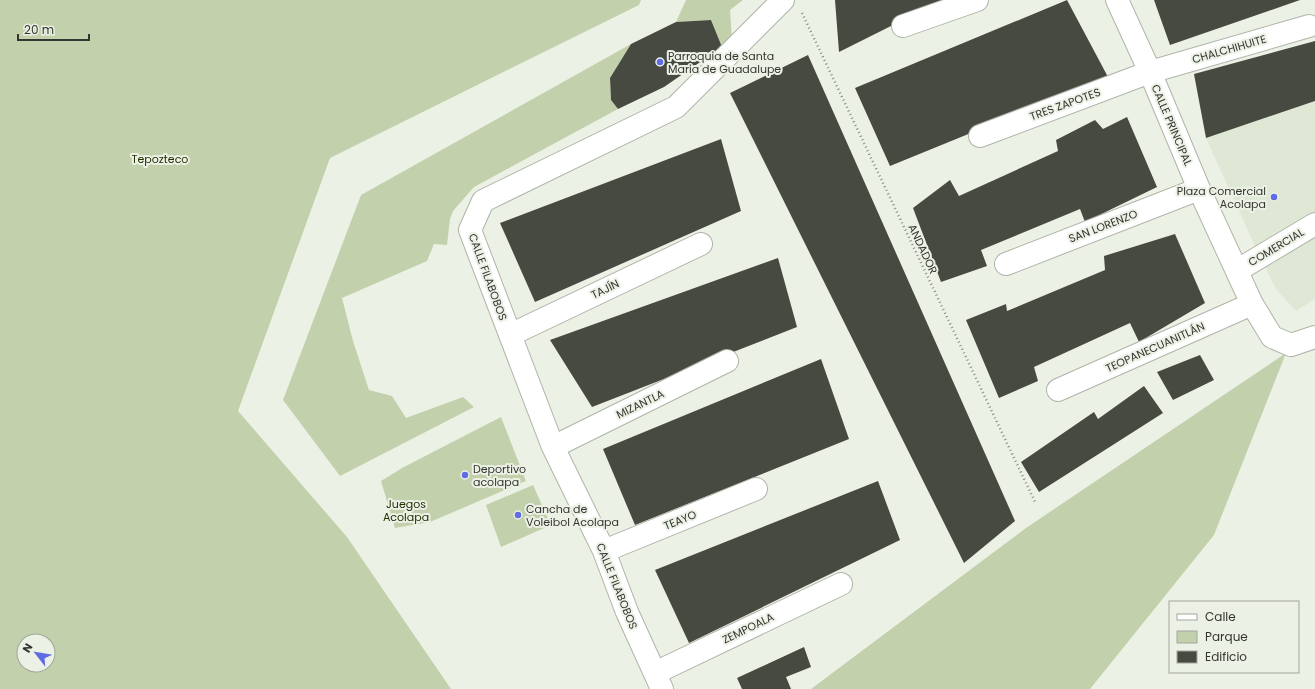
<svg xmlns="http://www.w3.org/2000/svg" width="1315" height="689" font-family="Poppins,sans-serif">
<rect width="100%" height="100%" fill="#ecf1e6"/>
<path fill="#dfe7d5" d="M 1315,101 L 1315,299 L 1296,311 L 1276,289 L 1259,255 L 1206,138 Z"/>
<path fill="#c2d1ab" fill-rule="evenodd" d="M 0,0 L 641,0 L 639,5 L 330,158 L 238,411 L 347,537 L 451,689 L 0,689 ZM 24,641 L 48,641 L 48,665 L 24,665 Z
M 686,0 L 743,0 L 730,10 L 732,39 L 722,47 L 711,20 L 676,22 Z
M 631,44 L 610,78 L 611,100 L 618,109 L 474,187 L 453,211 L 450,219 L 447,245 L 434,244 L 427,261 L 342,298 L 353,341 L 369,390 L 392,396 L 406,418 L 463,397 L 474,407 L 340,476 L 283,400 L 361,195 Z
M 1286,353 L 1214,535 L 1090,689 L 811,689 L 1026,528 Z
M 501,417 L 526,481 L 430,522 L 395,528 L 381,481 L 402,468 Z
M 533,485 L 551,525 L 501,547 L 486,505 Z"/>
<path fill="#464a40" d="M 835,0 L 943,0 L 839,52 Z
M 1067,0 L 1108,77 L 890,166 L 855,88 Z
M 1154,0 L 1300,0 L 1170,45 Z
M 711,20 L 722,47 L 664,87 L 618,109 L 611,100 L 610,78 L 631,44 L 676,22 Z
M 1315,41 L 1315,101 L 1206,138 L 1194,74 Z
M 808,55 L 1015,521 L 964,563 L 730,93 Z
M 1127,117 L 1157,187 L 1085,222 L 1080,209 L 981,250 L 987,266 L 941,282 L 913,208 L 950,180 L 959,196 L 1058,151 L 1056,140 L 1095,120 L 1103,129 Z
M 721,139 L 741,211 L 535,302 L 500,223 Z
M 1175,234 L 1205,303 L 1139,342 L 1130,323 L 1034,367 L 1038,381 L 999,398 L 966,320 L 1006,304 L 1007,311 L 1105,270 L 1104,256 Z
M 778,258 L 797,327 L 592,407 L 550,340 Z
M 1200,355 L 1214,380 L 1173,400 L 1157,372 Z
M 821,359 L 849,439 L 635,525 L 603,449 Z
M 1144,386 L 1163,413 L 1039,492 L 1021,462 L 1094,412 L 1098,419 Z
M 878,481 L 900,540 L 689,643 L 655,570 Z
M 804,647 L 811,667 L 786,677 L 791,689 L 742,689 L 737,678 Z"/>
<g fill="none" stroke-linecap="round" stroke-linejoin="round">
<g stroke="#afb4a9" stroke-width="24">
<path id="minor" d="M 1117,0 L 1150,72 L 1199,189 L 1252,304 L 1272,337 L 1291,345 L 1315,337
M 903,26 L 977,0
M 980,136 L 1150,72 L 1309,26
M 1006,264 L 1199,189
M 1238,270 L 1315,224
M 510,335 L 701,244
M 1058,390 L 1252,304
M 553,447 L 727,361
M 604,551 L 756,489
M 655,673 L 841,584
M 662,689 L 627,612 L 604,551 L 553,447 L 470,230 L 483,201 L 676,107 L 783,0"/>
</g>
<path stroke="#888b84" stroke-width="2.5" stroke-dasharray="1 3" stroke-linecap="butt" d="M 802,13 L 1036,504"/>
<use href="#minor" stroke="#fff" stroke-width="22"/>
</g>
<g fill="#5f6ce4" stroke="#ecf1e6" stroke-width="1.5">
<circle cx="660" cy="62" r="4"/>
<circle cx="1274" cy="197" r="4"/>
<circle cx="465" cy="475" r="4"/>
<circle cx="518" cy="515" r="4"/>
</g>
<g text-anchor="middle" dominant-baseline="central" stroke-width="4" stroke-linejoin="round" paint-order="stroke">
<g font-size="11" fill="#333530" stroke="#ecf1e6">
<text transform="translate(1229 49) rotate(-16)">CHALCHIHUITE</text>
<text transform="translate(1065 104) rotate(-20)">TRES ZAPOTES</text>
<text transform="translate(1172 125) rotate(67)">CALLE PRINCIPAL</text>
<text transform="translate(1103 226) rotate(-21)">SAN LORENZO</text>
<text transform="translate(1276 247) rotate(-31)">COMERCIAL</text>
<text transform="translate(923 249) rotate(65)">ANDADOR</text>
<text transform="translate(488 277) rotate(70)">CALLE FILABOBOS</text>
<text transform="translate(605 289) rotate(-26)">TAJÍN</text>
<text transform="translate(1155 347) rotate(-24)">TEOPANECUANITLÁN</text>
<text transform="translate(640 404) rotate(-26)">MIZANTLA</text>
<text transform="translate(680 520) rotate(-22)">TEAYO</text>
<text transform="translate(617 586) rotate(68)">CALLE FILABOBOS</text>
<text transform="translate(748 628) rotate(-26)">ZEMPOALA</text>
</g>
<g font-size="11" fill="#333530" stroke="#ecf1e6" text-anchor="start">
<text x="668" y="56">Parroquia de Santa<tspan x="668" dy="13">Maria de Guadalupe</tspan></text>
<text x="1266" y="191" text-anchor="end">Plaza Comercial<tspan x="1266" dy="13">Acolapa</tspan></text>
<text x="473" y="469">Deportivo<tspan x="473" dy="13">acolapa</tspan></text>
<text x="526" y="509">Cancha de<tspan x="526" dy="13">Voleibol Acolapa</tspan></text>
</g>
<g font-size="11" fill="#222f02" stroke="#ecf1e6">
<text x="160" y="159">Tepozteco</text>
<text x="406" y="504">Juegos<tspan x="406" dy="13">Acolapa</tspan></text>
</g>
</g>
<rect x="1169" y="601" width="130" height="72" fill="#ecf1e6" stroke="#a2a69d"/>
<rect x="1177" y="614" width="20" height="6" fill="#ffffff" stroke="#a2a69d"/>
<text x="1205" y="621" font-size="12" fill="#333530">Calle</text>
<rect x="1177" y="631" width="20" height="12" fill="#c2d1ab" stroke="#a2a69d"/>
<text x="1205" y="641" font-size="12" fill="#333530">Parque</text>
<rect x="1177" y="651" width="20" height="12" fill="#464a40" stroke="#a2a69d"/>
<text x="1205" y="661" font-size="12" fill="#333530">Edificio</text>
<g transform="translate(36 653) rotate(301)"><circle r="19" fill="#ecf1e6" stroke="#a2a69d"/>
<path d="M0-3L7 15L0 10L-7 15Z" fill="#5f6ce4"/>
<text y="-6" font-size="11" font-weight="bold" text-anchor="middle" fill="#333530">N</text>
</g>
<path d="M18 34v6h71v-6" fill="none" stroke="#333530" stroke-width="2"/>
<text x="24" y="34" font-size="12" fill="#333530" stroke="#ecf1e6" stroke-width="3" paint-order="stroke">20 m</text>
</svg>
